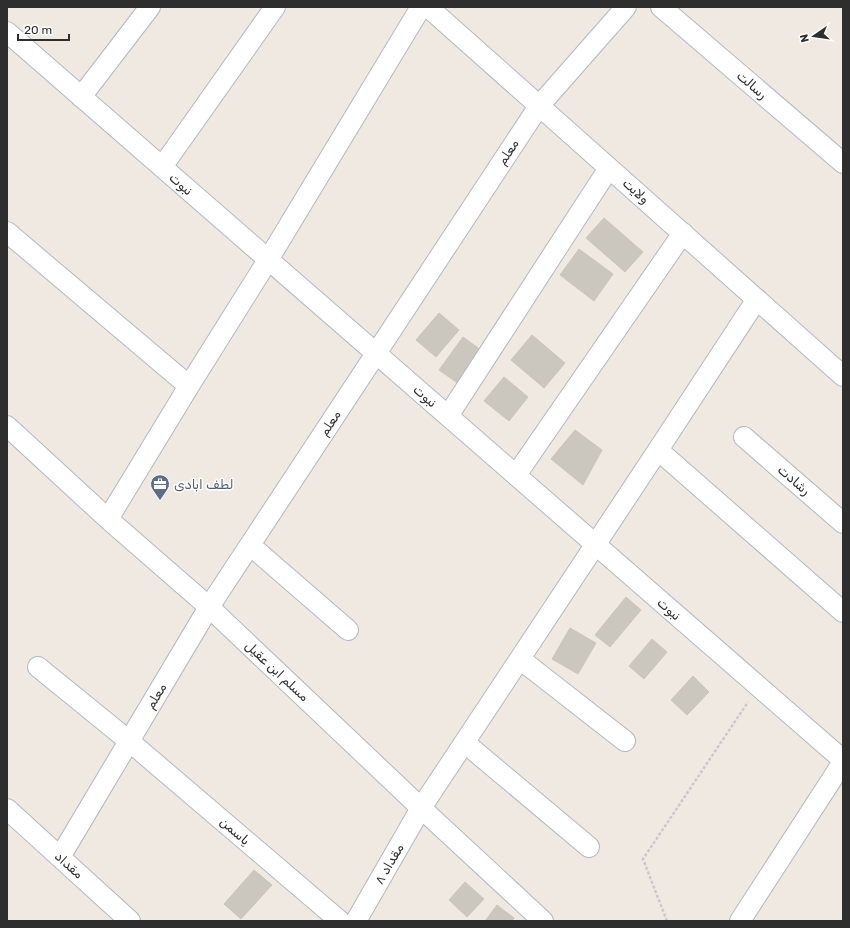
<svg xmlns="http://www.w3.org/2000/svg" width="850" height="928" font-family="Rubik,Cairo,sans-serif">
<rect width="100%" height="100%" fill="#efe9e1"/>
<path fill="#cbc7bf" stroke="#cbc5ba" d="M 604,218 L 643,252 L 625,272 L 586,238 Z
M 579,249 L 613,274 L 594,301 L 560,275 Z
M 439,313 L 459,330 L 436,357 L 416,340 Z
M 532,335 L 565,363 L 544,388 L 511,360 Z
M 463,337 L 489,356 L 466,389 L 439,370 Z
M 504,377 L 528,397 L 509,421 L 484,401 Z
M 575,430 L 602,450 L 583,485 L 551,459 Z
M 626,597 L 641,610 L 610,647 L 595,635 Z
M 570,628 L 596,643 L 578,674 L 552,659 Z
M 652,639 L 667,652 L 644,679 L 629,666 Z
M 693,676 L 709,692 L 687,715 L 671,700 Z
M 254,870 L 272,885 L 241,919 L 224,904 Z
M 465,882 L 484,899 L 467,917 L 449,900 Z
M 497,905 L 514,918 L 512,921 L 485,921 Z"/>
<g fill="none" stroke-linecap="round" stroke-linejoin="round">
<g stroke="#b4b7c1" stroke-width="22">
<path id="minor" d="M 428,7 L 843,376
M 661,7 L 843,163
M 7,32 L 843,760
M 81,97 L 150,7
M 162,167 L 275,7
M 7,232 L 189,386
M 448,416 L 609,168
M 7,426 L 108,519 L 209,607 L 421,808 L 543,921
M 744,437 L 843,523
M 658,450 L 843,612
M 516,475 L 683,233
M 108,519 L 189,386 L 268,260 L 421,7
M 250,545 L 348,630
M 520,659 L 625,741
M 38,667 L 129,741 L 340,921
M 465,743 L 589,847
M 7,809 L 130,921
M 60,857 L 209,607 L 539,106 L 626,7
M 356,921 L 421,808 L 658,450 L 757,299
M 740,921 L 843,762"/>
</g>
<path stroke="#c9c9c9" stroke-width="2.5" stroke-dasharray="3 2" stroke-linecap="butt" d="M 667,921 L 643,859 L 748,702"/>
<use href="#minor" stroke="#fff" stroke-width="20"/>
</g>
<defs>
<g id="office-pin" transform="scale(1)"><path d="M0 17L-7.5 6A9.5 9.5 0 1 1 7.5 6Z" fill="#5c6f8a" stroke="#fff"/><path d="M-6-3h4V-5.5h4V-3h4V5H-6ZM-1-4.5V-3h2v-1.5ZM-6 0V1H6V0Z" fill="#fff"/></g>
</defs>
<g fill-rule="evenodd">
<use href="#office-pin" x="160" y="484"/>
</g>
<g text-anchor="middle" dominant-baseline="central" stroke-width="3" stroke-linejoin="round" paint-order="stroke">
<g font-size="13" fill="#2e2e2e" stroke="#fff">
<text transform="translate(752 85) rotate(41)">رسالت</text>
<text transform="translate(508 152) rotate(-57)">معلم</text>
<text transform="translate(181 184) rotate(41)">نبوت</text>
<text transform="translate(636 191) rotate(42)">ولایت</text>
<text transform="translate(425 396) rotate(41)">نبوت</text>
<text transform="translate(330 423) rotate(-57)">معلم</text>
<text transform="translate(794 480) rotate(41)">رشادت</text>
<text transform="translate(669 609) rotate(41)">نبوت</text>
<text transform="translate(277 671) rotate(43)">مسلم ابن عقیل</text>
<text transform="translate(156 696) rotate(-59)">معلم</text>
<text transform="translate(235 831) rotate(41)">یاسمن</text>
<text transform="translate(389 864) rotate(-60)">مقداد ۸</text>
<text transform="translate(69 865) rotate(42)">مقداد</text>
</g>
<g font-size="13" fill="#4e5e75" stroke="#fff" text-anchor="start">
<text x="174" y="484">لطف ابادی</text>
</g>
</g>
<rect width="850" height="928" fill="none" stroke="#2e2e2e" stroke-width="16"/>
<g transform="translate(814 36) rotate(257)" stroke="#ffffff" stroke-width="3" paint-order="stroke">
<path d="M0-3L7 15L0 10L-7 15Z" fill="#2e2e2e"/>
<text y="-6" font-size="11" font-weight="bold" text-anchor="middle" fill="#2e2e2e">N</text>
</g>
<path d="M18 34v6h51v-6" fill="none" stroke="#2e2e2e" stroke-width="2"/>
<text x="24" y="34" font-size="12" fill="#2e2e2e" stroke="#ffffff" stroke-width="3" paint-order="stroke">20 m</text>
</svg>
